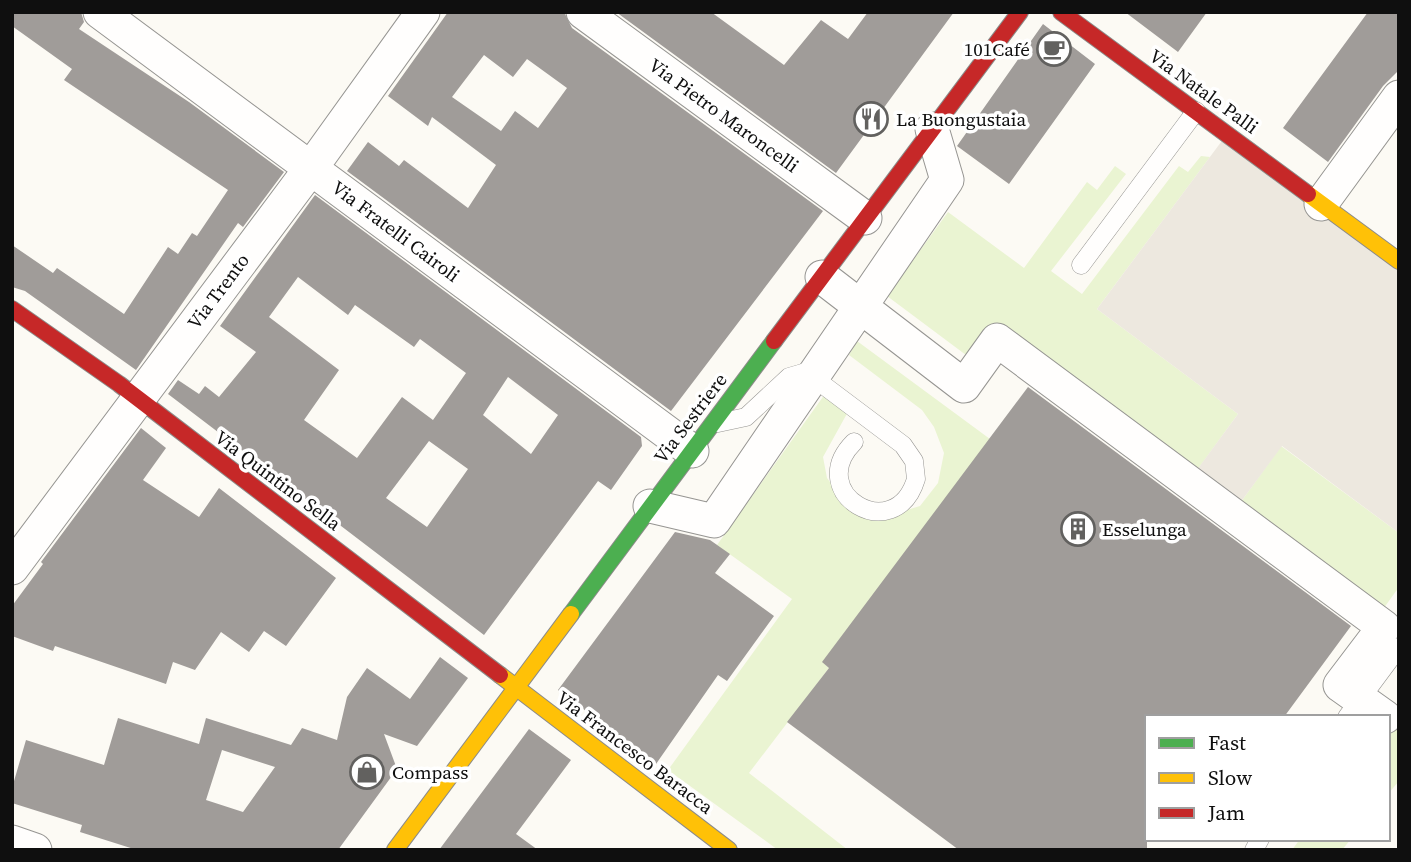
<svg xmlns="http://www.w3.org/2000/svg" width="1411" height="862" font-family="'Source Serif 4',serif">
<rect width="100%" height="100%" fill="#fcfaf4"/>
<path fill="#eaf4d2" d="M 1201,156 L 1210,157 L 1097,309 L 1238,414 L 1195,473 L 994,327 L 970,358 L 887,296 L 948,212 L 1024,268 L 1087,182 L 1097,190 L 1115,166 L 1126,174 L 1051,271 L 1082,294 L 1179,166 L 1188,172 Z
M 857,341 L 990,439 L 823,662 L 829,668 L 749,773 L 848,850 L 778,850 L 668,770 L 792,599 L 717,545 L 825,394 L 849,410 L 823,457 L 827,478 L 840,495 L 897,513 L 920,506 L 938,483 L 944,453 L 934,427 L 922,410 L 849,355 Z
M 1281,446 L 1399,533 L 1399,587 L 1381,612 L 1238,506 Z
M 1399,708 L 1399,781 L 1388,794 L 1388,722 Z
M 1300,839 L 1351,839 L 1342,850 L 1292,850 Z"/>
<path fill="#ede8df" d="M 1227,134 L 1399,261 L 1399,533 L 1282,446 L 1232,514 L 1188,482 L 1238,414 L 1097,309 Z"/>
<path fill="#a09c99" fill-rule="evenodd" d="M 12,12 L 81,12 L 84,22 L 79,29 L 189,102 L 284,172 L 243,227 L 238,223 L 136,370 L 25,291 L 12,287 L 12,245 L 53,273 L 57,268 L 124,314 L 168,247 L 178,254 L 192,233 L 197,236 L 228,190 L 64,80 L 72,69 L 12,26 Z
M 448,12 L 564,12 L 572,28 L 823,211 L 671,411 L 347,171 L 368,142 L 399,166 L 404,160 L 468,208 L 496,165 L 432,117 L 428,126 L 388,96 ZM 484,55 L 513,77 L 527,59 L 567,88 L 538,128 L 515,111 L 501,131 L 452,97 Z
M 616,12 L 711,12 L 784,65 L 821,20 L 848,39 L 868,12 L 954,12 L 836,173 Z
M 1125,12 L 1207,12 L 1178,52 Z
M 1368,12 L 1399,12 L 1399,70 L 1383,86 L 1328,162 L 1283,128 Z
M 1043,24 L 1095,64 L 1009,184 L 957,146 Z
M 315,195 L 641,437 L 642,446 L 611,490 L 598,481 L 484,635 L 168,394 L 178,380 L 199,394 L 205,386 L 219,397 L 256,352 L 220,326 ZM 298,277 L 348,315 L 355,305 L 414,347 L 420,339 L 466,373 L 433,420 L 402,397 L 357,458 L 304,420 L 339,370 L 269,317 ZM 508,377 L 558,415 L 531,454 L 483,415 ZM 429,441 L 468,469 L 427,527 L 386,498 Z
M 1028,387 L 1351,626 L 1284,717 L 1147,717 L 1147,850 L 959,850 L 787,722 L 829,668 L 822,662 Z
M 141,428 L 166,448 L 143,480 L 199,517 L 219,488 L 336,578 L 286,646 L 264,631 L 249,652 L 221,632 L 195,670 L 173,662 L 166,684 L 55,646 L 53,651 L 12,636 L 12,606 L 43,564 L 41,562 Z
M 675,532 L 710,540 L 730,554 L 715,573 L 774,616 L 727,681 L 718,675 L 656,764 L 558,690 Z
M 440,657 L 468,678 L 417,746 L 384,734 L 397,769 L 338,850 L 137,850 L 80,832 L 82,825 L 12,803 L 12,788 L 26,740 L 104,765 L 118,718 L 199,744 L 206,718 L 291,745 L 302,728 L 337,740 L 347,697 L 367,668 L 410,699 ZM 222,750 L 275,767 L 243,812 L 206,800 Z
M 529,729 L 571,760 L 516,834 L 538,850 L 439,850 Z"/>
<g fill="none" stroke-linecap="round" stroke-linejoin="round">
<g stroke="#969592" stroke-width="19">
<path id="lane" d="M 1081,265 L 1196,111
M 718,423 L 746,417 L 789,377 L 806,372 L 903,445 L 914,461 L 916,479 C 895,548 803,493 854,442
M 1347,717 L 1399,647
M 1254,850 L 1260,839"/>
</g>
<g stroke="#969592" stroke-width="35">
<path id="street" d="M 100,12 L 692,451
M 583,12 L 865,218
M 1321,204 L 1399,97
M 822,277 L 964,386 L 997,340 L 1384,627 L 1340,685 L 1385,717
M 650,506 L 714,521 L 947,180 L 932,129
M 12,568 L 311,168 L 423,12
M 12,842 L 35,850"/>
</g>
<g stroke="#8c8b89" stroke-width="18">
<path id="fast" d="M 571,614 L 774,341"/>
</g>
<g stroke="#8c8b89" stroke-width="18">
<path id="slow" d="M 1308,194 L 1399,261
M 500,675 L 729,850
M 395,850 L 571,614"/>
</g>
<g stroke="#8c8b89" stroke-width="18">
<path id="jam" d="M 1061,12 L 1308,194
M 12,309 L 119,384 L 500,675
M 774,341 L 1020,12"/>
</g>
<use href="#lane" stroke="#fffefd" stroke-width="18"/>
<use href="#street" stroke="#fffefd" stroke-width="33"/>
<use href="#fast" stroke="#4caf50" stroke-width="16"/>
<use href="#slow" stroke="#ffc107" stroke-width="16"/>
<use href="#jam" stroke="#c62828" stroke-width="16"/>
</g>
<defs>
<g id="cafe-ring" transform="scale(1.75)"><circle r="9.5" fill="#fff" stroke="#62615f" stroke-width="1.5"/><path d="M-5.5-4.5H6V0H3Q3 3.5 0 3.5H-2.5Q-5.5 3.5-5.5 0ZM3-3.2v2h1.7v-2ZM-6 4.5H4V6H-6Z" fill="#62615f"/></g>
<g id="restaurant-ring" transform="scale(1.75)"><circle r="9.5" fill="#fff" stroke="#62615f" stroke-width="1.5"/><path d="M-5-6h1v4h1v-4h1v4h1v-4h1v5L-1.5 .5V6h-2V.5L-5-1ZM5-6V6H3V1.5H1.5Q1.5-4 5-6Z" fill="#62615f"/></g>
<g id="building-ring" transform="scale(1.75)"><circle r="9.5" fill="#fff" stroke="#62615f" stroke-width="1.5"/><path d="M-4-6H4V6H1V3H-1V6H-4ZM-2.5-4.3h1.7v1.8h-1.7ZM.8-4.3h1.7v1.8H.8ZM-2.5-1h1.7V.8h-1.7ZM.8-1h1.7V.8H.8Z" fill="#62615f"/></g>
<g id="shop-ring" transform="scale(1.75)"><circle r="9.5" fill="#fff" stroke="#62615f" stroke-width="1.5"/><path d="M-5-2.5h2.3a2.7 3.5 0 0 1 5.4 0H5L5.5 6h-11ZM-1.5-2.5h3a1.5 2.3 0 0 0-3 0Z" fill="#62615f"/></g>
</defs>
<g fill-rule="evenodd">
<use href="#cafe-ring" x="1054" y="49"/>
<use href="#restaurant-ring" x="871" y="119"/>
<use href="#building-ring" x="1078" y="529"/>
<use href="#shop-ring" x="367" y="772"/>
</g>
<g text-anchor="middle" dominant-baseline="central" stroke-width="7" stroke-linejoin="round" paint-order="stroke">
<g font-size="19" fill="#0f0f0f" stroke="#fff" text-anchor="start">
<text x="1030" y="49" text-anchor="end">101Café</text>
<text x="896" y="119">La Buongustaia</text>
<text x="1102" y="529">Esselunga</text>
<text x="392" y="772">Compass</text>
</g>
<g font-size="19" fill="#0f0f0f" stroke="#fff">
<text transform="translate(1204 91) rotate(36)">Via Natale Palli</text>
<text transform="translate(724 115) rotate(36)">Via Pietro Maroncelli</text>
<text transform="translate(396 231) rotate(37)">Via Fratelli Cairoli</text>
<text transform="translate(218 291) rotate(-53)">Via Trento</text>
<text transform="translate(690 418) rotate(-53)">Via Sestriere</text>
<text transform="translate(278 480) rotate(37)">Via Quintino Sella</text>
<text transform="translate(635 752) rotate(37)">Via Francesco Baracca</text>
</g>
</g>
<rect width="1411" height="862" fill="none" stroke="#0f0f0f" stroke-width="28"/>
<rect x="1145" y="715" width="245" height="126" fill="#ffffff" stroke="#9f9f9f" stroke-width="2"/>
<rect x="1159" y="738" width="35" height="10" fill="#4caf50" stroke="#9f9f9f" stroke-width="2"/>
<text x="1208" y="750" font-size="21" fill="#0f0f0f">Fast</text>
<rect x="1159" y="773" width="35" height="10" fill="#ffc107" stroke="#9f9f9f" stroke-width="2"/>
<text x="1208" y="785" font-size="21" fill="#0f0f0f">Slow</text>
<rect x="1159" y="808" width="35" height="10" fill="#c62828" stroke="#9f9f9f" stroke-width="2"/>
<text x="1208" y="820" font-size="21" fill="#0f0f0f">Jam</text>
</svg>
